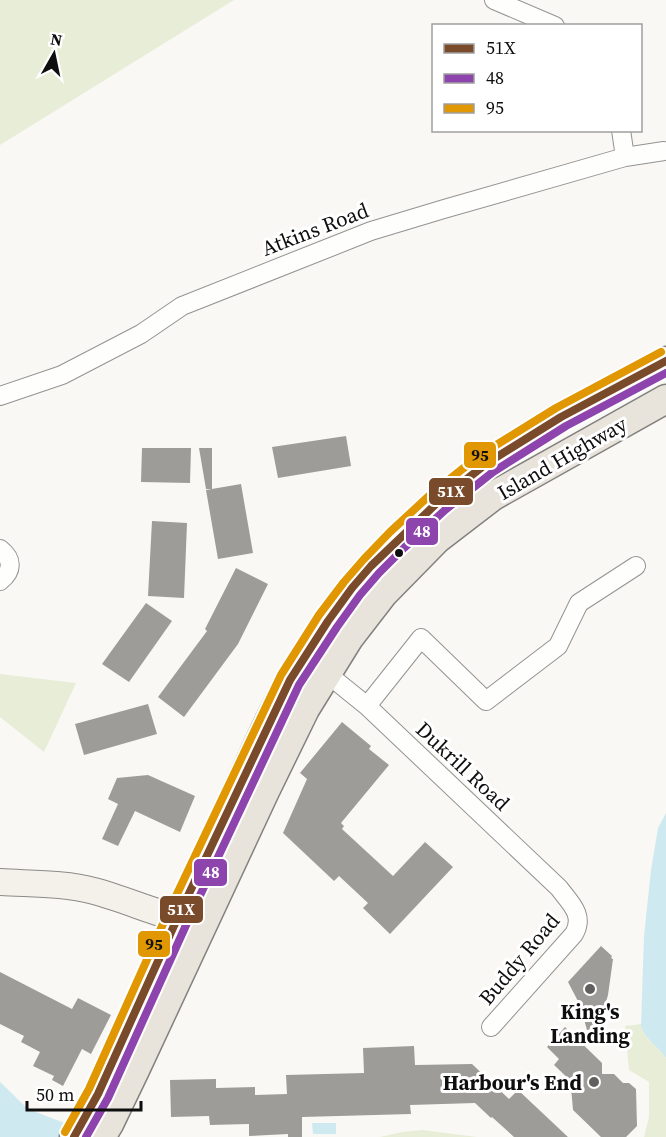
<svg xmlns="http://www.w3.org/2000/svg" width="666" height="1137" font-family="'Source Serif 4',serif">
<rect width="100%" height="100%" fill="#faf8f4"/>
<path fill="#e7edd6" d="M 0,0 L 234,0 L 0,145 Z
M 0,674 L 76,683 L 44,752 L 0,717 Z
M 641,1024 C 644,1040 657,1045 666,1058 L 666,1137 L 644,1137 L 649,1117 L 649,1082 L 629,1070 L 625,1026 Z
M 422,1130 L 477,1137 L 478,1137 L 380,1137 L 402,1132 Z"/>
<path fill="#cee9f0" d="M 666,813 L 666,1058 C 658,1046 646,1041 641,1026 L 644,936 L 651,870 L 658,828 Z
M 0,1082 L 28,1109 L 67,1124 L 88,1137 L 0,1137 Z
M 312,1123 L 336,1123 L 336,1134 L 313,1134 Z"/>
<path fill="#9e9c99" d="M 346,436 L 351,466 L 278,478 L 272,447 Z
M 142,448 L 191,448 L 190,483 L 141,482 Z
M 199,448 L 212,448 L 212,489 L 206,489 Z
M 241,484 L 253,553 L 218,559 L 206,490 Z
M 152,521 L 187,523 L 184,598 L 148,596 Z
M 236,568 L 268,584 L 238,644 L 184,717 L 158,697 L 207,631 L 205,629 Z
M 146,603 L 172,621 L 129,682 L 102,664 Z
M 148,704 L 157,734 L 84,755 L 75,724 Z
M 342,722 L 371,746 L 369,749 L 389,765 L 341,823 L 344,826 L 342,829 L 393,876 L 425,842 L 453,867 L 390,934 L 363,908 L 368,903 L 339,876 L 334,881 L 283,833 L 307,779 L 300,773 Z
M 148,775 L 195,796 L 180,832 L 135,811 L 118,846 L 102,839 L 118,804 L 108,799 L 117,778 Z
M 601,946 L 612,956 L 611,958 L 613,959 L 608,995 L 603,1012 L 604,1028 L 587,1030 L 580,1005 L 568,982 Z
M 0,972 L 72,1009 L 78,998 L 111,1015 L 91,1054 L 82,1049 L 63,1086 L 52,1080 L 54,1076 L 33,1066 L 40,1052 L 21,1042 L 24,1036 L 0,1024 Z
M 565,1027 L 602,1063 L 602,1074 L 614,1074 L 623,1083 L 629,1083 L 636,1089 L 637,1126 L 626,1137 L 601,1137 L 573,1110 L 571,1087 L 574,1084 L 554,1065 L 559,1059 L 547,1047 Z
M 414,1046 L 415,1065 L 472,1064 L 509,1099 L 518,1090 L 568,1137 L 514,1137 L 492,1117 L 491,1118 L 475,1103 L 410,1105 L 411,1114 L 302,1117 L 302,1137 L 288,1137 L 288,1134 L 249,1136 L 249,1124 L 210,1125 L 209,1116 L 171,1117 L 170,1080 L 216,1079 L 216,1088 L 255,1087 L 255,1095 L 287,1094 L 286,1075 L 364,1073 L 363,1048 Z"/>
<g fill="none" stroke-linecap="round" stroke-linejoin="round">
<g stroke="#949392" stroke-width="20">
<path id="street" d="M 494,0 L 555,26
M 621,130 L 625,157
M 0,396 L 62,375 L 141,334 L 182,306 L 371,231 L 444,209 L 625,157 L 664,151
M 0,549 C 13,559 13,571 0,581
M 320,668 L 367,706 L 559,888 C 570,903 585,915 574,934 L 491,1027
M 367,706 L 421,638 L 486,701 L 558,646 L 579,603 L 636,566"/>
</g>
<g stroke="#8b8a88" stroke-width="28">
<path id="secondary" d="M 0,882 C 31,884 64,883 94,891 C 128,900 161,916 197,923"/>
</g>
<g stroke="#82817f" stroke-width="31">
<path id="primary" d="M 74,1137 L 98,1094 L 177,919 L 269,722 L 290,680 L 328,621 L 352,588 L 371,566 L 397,540 L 438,502 L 487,463 L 561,417 L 666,361
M 101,1137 L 109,1124 L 135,1070 L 265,791 L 305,709 L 349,638 L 383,594 L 437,539 L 493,496 L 666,399"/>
</g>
<use href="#street" stroke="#fefefd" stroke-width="18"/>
<use href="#secondary" stroke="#f4f1eb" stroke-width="26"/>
<use href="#primary" stroke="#e9e4db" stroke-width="28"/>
<g stroke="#fff" stroke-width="12">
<path id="bus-1" d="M 74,1137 L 98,1094 L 177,919 L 290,680 L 328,621 L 352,588 L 371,566 L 438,502 L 487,463 L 561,417 L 666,361"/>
</g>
<g stroke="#fff" stroke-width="12">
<path id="bus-2" d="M 86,1137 L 108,1098 L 187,923 L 299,685 L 337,627 L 360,595 L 379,573 L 404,548 L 445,510 L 493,472 L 566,426 L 666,373"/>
</g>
<g stroke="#fff" stroke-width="12">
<path id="bus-3" d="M 65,1132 L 89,1089 L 167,915 L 281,675 L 319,615 L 344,582 L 364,559 L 390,532 L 431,494 L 480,455 L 556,408 L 661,352"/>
</g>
<use href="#bus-1" stroke="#7a4b2a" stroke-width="8"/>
<use href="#bus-2" stroke="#8e44ad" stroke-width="8"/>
<use href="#bus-3" stroke="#e09701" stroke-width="8"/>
</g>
<circle fill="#0e0e0e" stroke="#fff" stroke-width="2" cx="399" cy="553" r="5"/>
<g fill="#61605e" stroke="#fff" stroke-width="2">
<circle cx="590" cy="989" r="6"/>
<circle cx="594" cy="1082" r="6"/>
</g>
<g text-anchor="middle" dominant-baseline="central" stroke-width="6" stroke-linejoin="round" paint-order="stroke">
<g font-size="21" fill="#0e0e0e" stroke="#fff">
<text transform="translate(315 229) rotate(-21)">Atkins Road</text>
<text transform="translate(562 458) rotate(-30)">Island Highway</text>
<text transform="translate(463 766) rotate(43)">Dukrill Road</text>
<text transform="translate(519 959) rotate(-50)">Buddy Road</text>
</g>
<g font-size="21" font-weight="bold" fill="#0e0e0e" stroke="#fff">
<text x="590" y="1011">King's<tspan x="590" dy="24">Landing</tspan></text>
<text x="582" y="1082" text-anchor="end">Harbour's End</text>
</g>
</g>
<g stroke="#fff" stroke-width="2">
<rect x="463" y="441" width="34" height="28" rx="6" fill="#e09701"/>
<rect x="428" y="477" width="46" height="29" rx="6" fill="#7a4b2a"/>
<rect x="405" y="517" width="34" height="29" rx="6" fill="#8e44ad"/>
<rect x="193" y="858" width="35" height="29" rx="6" fill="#8e44ad"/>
<rect x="159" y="895" width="45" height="29" rx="6" fill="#7a4b2a"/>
<rect x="137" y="930" width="34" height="28" rx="6" fill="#e09701"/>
</g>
<g font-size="16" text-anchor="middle" font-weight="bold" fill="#fff">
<text x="451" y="497">51X</text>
<text x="422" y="537">48</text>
<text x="211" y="878">48</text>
<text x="181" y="915">51X</text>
</g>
<g font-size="16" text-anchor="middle" font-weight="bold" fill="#111">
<text x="480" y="461">95</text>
<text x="154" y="950">95</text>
</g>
<rect x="432" y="24" width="210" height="108" fill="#ffffff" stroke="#9f9f9f" stroke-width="1.5"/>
<rect x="444" y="44" width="30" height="9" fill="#7a4b2a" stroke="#9f9f9f" stroke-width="1.5"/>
<text x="486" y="54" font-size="18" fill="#0e0e0e">51X</text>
<rect x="444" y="74" width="30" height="9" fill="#8e44ad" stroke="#9f9f9f" stroke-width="1.5"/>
<text x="486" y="84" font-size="18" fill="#0e0e0e">48</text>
<rect x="444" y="104" width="30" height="9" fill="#e09701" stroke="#9f9f9f" stroke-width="1.5"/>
<text x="486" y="114" font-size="18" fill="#0e0e0e">95</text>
<g transform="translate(54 54) rotate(9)" stroke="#ffffff" stroke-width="4.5" paint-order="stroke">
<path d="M0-4.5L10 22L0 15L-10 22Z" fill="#0e0e0e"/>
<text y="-9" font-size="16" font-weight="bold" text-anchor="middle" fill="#0e0e0e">N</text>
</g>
<path d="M27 1101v9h114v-9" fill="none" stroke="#0e0e0e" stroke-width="3"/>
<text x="36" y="1101" font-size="18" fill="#0e0e0e" stroke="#ffffff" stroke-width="4.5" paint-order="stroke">50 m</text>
</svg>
